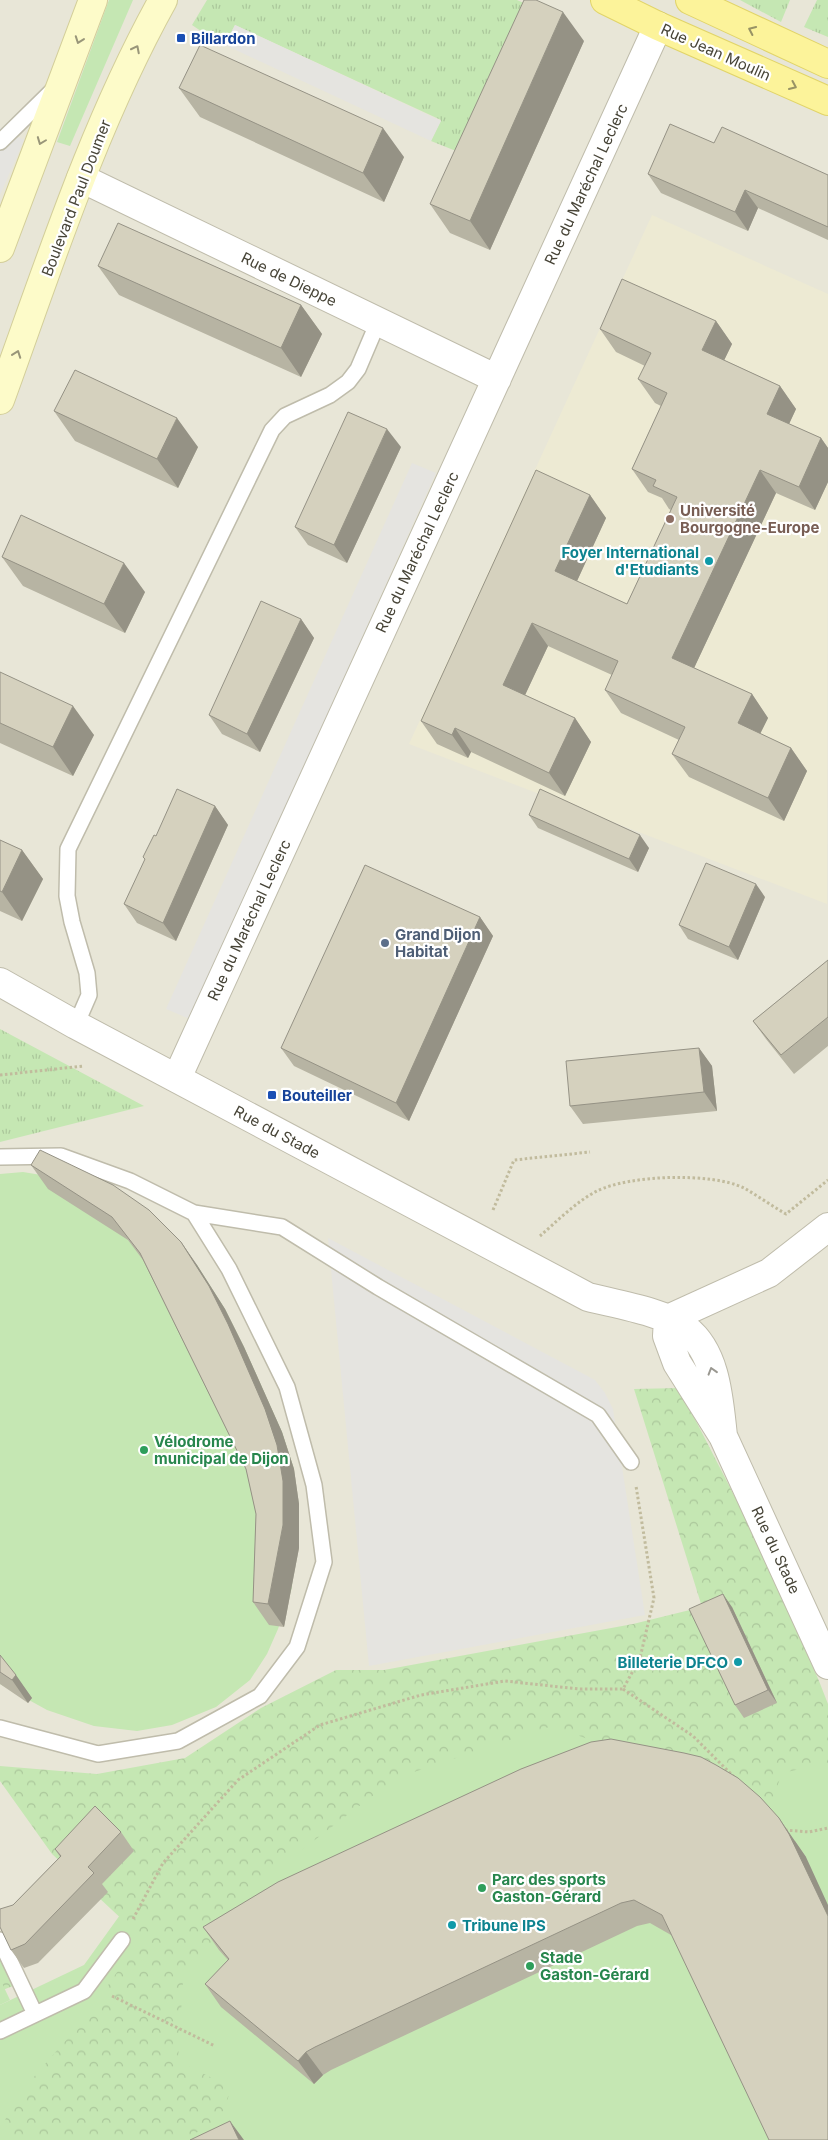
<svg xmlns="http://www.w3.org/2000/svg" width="828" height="2140" font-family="Inter,sans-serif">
<defs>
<pattern id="forest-crowns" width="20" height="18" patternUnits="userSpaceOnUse" patternTransform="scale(1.25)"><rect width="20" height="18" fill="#c5e7b3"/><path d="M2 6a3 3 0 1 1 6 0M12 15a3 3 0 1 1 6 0" fill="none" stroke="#abc79b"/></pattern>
<pattern id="park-tufts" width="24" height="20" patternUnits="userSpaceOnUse" patternTransform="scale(1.25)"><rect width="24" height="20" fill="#c5e7b3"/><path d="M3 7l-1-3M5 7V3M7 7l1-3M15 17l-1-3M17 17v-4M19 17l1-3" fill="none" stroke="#abc79b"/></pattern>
</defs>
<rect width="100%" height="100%" fill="#f4f3e9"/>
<path fill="#e8e6d7" d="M 0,0 L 828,0 L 828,2140 L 0,2140 Z"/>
<path fill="#edead3" d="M 652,215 L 828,294 L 827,904 L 409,744 Z"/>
<path fill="#c5e7b3" d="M 109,0 L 133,0 L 70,146 L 57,142 Z
M 23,1172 L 59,1178 L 197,1265 L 225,1309 L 244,1347 L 282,1432 L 294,1469 L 292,1588 L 278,1629 L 267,1654 L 250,1680 L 216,1707 L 172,1725 L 137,1731 L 94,1726 L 47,1710 L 0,1684 L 0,1174 Z
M 360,1698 L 815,1736 L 828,1763 L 828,2140 L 0,2140 L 0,2005 L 84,1965 L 120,1915 Z"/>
<path fill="url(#forest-crowns)" d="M 679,1388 L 757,1540 L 819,1681 L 828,1704 L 828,1763 L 782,1773 L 757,1845 L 670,1769 L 552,1726 L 396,1778 L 249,1890 L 183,1981 L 178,2061 L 232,2088 L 217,2125 L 176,2140 L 0,2140 C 0,2104 67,2043 89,2013 C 107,1988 123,1962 141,1937 L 52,1854 L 0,1781 L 0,1766 L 97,1774 L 185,1758 L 261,1708 L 336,1670 L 384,1670 L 633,1624 L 702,1607 L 634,1389 Z
M 0,1959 L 13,1986 L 0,1991 Z"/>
<path fill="url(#park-tufts)" d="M 207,0 L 517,0 L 549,14 L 481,161 L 431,141 L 441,120 L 235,25 L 228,38 C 213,37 204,34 192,25 Z
M 740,0 L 790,0 L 781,22 Z
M 817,0 L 828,0 L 828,37 L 804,27 Z
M 0,1029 L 144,1106 L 0,1142 Z
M 0,1979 L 10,2000 L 0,2005 Z"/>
<path fill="#e5e4e0" d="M 235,25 L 441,121 L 431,141 L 225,45 Z
M 0,127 L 24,140 L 0,195 Z
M 412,463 L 436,473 L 190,1019 L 166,1009 Z
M 328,1238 L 595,1380 L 605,1393 L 613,1409 L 645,1615 L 369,1666 Z"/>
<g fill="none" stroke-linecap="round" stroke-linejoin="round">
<g stroke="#bfbcab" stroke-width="18">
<path id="lane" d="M 0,142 L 54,89
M 76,1025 L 89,995 L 87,973 L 72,922 L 67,896 L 68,849 L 272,430 L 285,416 L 330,395 L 348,382 L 358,369 L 378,322
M 0,1157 L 61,1156 L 130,1181 L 194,1213
M 0,1728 L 98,1754 L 178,1741 L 260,1696 L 297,1647 L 324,1562 L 314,1485 L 287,1387 L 229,1269 L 194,1213 L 282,1227 L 378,1287 L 598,1415 L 631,1462
M 0,1940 L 35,2014
M 0,2031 L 84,1991 L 122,1940"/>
</g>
<g stroke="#bfbcab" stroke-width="30">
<path id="street" d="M 81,178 L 497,379
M 0,982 L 76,1025 L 588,1297 C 615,1304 665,1312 686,1329 C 717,1353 719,1401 723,1436
M 177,1078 L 658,26
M 668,1319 L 667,1336 L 677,1363 L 723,1436 L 828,1665
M 668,1319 L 769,1273 L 828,1227"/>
</g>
<g stroke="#d3ce99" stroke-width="30">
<path id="secondary" d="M 0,248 L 93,0
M 0,400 C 49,265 93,126 163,0"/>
</g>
<g stroke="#e1d469" stroke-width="30">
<path id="primary" d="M 605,0 L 658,26 L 828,101
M 690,0 L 828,64"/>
</g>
<path stroke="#c1bb9d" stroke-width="3" stroke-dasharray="2.5 2.5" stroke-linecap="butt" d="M 0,1075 L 84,1066
M 493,1210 L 514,1160 L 590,1152
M 540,1236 C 556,1222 577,1201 597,1191 C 629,1175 711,1172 744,1188 C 758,1196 772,1206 786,1214 L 828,1180
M 623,1689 L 693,1736 L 734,1777
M 785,1830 L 809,1832 L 828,1828
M 133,1919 L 163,1863 L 238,1780 L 320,1725 L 421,1695 L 505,1681 L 579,1689 L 623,1689 L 640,1658 L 654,1598 L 636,1486
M 112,1996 L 215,2046"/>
<use href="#lane" stroke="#fff" stroke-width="15"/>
<use href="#street" stroke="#fff" stroke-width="28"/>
<use href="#secondary" stroke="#fdfbc9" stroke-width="28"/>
<use href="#primary" stroke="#fcf39a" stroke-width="28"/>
</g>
<path fill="#b7b4a3" d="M 584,41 L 490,250 L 450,233 L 430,204 Z
M 179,88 L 404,157 L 384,202 L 200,117 Z
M 714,143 L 828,175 L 828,240 L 758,208 L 748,231 L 661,193 L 648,174 Z
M 98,266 L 301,305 L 322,334 L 301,377 L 119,295 Z
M 716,321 L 732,344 L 724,360 L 780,386 L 796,409 L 789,424 L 821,438 L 828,448 L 828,482 L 815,510 L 776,493 L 694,668 L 752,694 L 768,718 L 760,734 L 791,748 L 807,771 L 784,821 L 689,777 L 672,754 L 679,740 L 621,713 L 605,690 L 612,675 L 548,646 L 525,695 L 575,718 L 591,742 L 565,796 L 471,752 L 468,758 L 437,744 L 421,721 L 590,495 L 606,518 L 577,581 L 627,604 L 671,510 L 669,509 L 662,498 L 648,492 L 632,469 L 661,406 L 655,403 L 638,379 L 645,366 L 616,352 L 600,329 Z
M 54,411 L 198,447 L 178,488 L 75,441 Z
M 401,447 L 347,563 L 308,545 L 295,527 Z
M 2,557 L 145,592 L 125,633 L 23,586 Z
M 301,619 L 314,638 L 260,752 L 222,734 L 209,715 Z
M 0,672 L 94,735 L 73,776 L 0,743 Z
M 215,806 L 228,825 L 176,941 L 137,923 L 124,904 L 145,860 L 143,857 L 156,836 Z
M 529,815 L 649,848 L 638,872 L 538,828 Z
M 0,840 L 22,850 L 43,879 L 22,921 L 0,911 Z
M 765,897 L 738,960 L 688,939 L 679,925 Z
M 480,917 L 493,936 L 409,1121 L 294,1066 L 281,1048 Z
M 828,960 L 828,1046 L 794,1074 L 766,1039 L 753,1021 Z
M 699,1048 L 712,1066 L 717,1111 L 583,1124 L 570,1106 Z
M 31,1165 L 181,1242 L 197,1265 L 225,1309 L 244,1347 L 282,1432 L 294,1469 L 299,1504 L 299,1548 L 284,1627 L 269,1625 L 253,1602 L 256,1514 L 246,1469 L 143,1260 L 128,1240 L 48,1189 Z
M 732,1607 L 777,1703 L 744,1718 L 735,1705 Z
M 0,1655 L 32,1698 L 28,1703 L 0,1684 Z
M 121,1832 L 134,1851 L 102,1884 L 108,1892 L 38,1963 L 24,1968 L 11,1950 L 13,1905 L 60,1857 L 55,1849 Z
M 795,1841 L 806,1857 L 671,1935 L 650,1923 L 637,1926 L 331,2070 L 323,2075 L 314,2084 L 221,2007 L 205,1984 L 228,1960 L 219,1950 L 203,1927 Z"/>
<path fill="#959285" d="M 563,12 L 584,41 L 490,250 L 470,221 Z
M 383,128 L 404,157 L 384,202 L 363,173 Z
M 745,190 L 758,208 L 748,231 L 735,212 Z
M 301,305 L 322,334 L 301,377 L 281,348 Z
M 716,321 L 732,344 L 718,373 L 702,350 Z
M 780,386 L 796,409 L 783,437 L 767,414 Z
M 177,418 L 198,447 L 178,488 L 157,459 Z
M 387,429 L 401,447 L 347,563 L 334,545 Z
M 821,438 L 828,448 L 828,482 L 815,510 L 799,487 Z
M 760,470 L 776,493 L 688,681 L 672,658 Z
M 590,495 L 606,518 L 571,594 L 555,571 Z
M 124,563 L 145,592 L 125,633 L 104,604 Z
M 301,619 L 314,638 L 260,752 L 247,734 Z
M 532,623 L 548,646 L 519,708 L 503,685 Z
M 752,694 L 768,718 L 754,746 L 738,723 Z
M 73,706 L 94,735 L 73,776 L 53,747 Z
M 575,718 L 591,742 L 565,796 L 549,773 Z
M 455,728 L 471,752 L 468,758 L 452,735 Z
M 791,748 L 807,771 L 784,821 L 768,798 Z
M 215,806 L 228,825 L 176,941 L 163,923 Z
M 640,835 L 649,848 L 638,872 L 629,859 Z
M 22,850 L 43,879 L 22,921 L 2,892 Z
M 756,884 L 765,897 L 738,960 L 729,947 Z
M 480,917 L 493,936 L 409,1121 L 396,1103 Z
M 699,1048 L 712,1066 L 717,1111 L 704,1092 Z
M 181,1242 L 197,1265 L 225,1309 L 244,1347 L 282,1432 L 294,1469 L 299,1504 L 299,1548 L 284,1627 L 268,1604 L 283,1525 Z
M 723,1594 L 732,1607 L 777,1703 L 768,1690 Z
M 16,1675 L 32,1698 L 28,1703 L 12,1680 Z
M 779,1818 L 806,1857 L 828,1905 L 828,1916 Z
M 306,2052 L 323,2075 L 314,2084 L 298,2061 Z
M 230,2121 L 244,2140 L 239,2140 Z"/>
<path fill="#d5d1be" stroke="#959285" d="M 524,0 L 536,0 L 563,12 L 470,221 L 430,204 Z
M 200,45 L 383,128 L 363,173 L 179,88 Z
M 670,124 L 714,143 L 722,127 L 828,175 L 828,227 L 745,190 L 735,212 L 648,174 Z
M 118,223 L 301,305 L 281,348 L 98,266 Z
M 622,279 L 716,321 L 702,350 L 780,386 L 767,414 L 821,438 L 799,487 L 760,470 L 672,658 L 752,694 L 738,723 L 791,748 L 768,798 L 672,754 L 685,727 L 605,690 L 618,661 L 532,623 L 503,685 L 575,718 L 549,773 L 455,728 L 452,735 L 421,721 L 536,470 L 590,495 L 555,571 L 627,604 L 677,497 L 653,486 L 656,480 L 632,469 L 667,393 L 638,379 L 651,353 L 600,329 Z
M 75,370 L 177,418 L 157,459 L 54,411 Z
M 348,412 L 387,429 L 334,545 L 295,527 Z
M 21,515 L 124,563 L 104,604 L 2,557 Z
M 261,601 L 301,619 L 247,734 L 209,715 Z
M 0,672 L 73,706 L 53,747 L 0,723 Z
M 177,789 L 215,806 L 163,923 L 124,904 L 145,859 L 143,857 L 154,835 L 156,836 Z
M 540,789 L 640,835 L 629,859 L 529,815 Z
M 0,840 L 22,850 L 2,892 L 0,891 Z
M 706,863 L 756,884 L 729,947 L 679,925 Z
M 365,865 L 480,917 L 396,1103 L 281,1048 Z
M 828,960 L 828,1017 L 781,1055 L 753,1021 Z
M 699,1048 L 704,1092 L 570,1106 L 566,1061 Z
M 40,1150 L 113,1185 L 149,1210 L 181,1242 L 209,1286 L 228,1324 L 265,1409 L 277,1445 L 283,1481 L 283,1525 L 268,1604 L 253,1602 L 256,1514 L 246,1469 L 140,1253 L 112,1217 L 31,1165 Z
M 723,1594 L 768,1690 L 735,1705 L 689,1609 Z
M 0,1655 L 16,1675 L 12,1680 L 0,1672 Z
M 611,1739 L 684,1753 L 701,1757 L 716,1765 L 738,1778 L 760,1797 L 779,1818 L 789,1834 L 828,1916 L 828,2140 L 769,2140 L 662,1915 L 634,1900 L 621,1903 L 315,2047 L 306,2052 L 298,2061 L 205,1984 L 229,1959 L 203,1927 L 278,1882 L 521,1769 L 591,1742 Z
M 95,1806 L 121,1832 L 88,1867 L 94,1873 L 25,1944 L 11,1950 L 0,1927 L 0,1909 L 13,1905 L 61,1856 L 55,1849 Z
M 230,2121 L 239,2140 L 190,2140 Z"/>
<defs><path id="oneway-chevron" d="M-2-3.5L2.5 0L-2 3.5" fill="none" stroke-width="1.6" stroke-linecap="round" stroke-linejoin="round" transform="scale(1.25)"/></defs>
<g stroke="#989364">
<use href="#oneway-chevron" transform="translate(752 30) rotate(-155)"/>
<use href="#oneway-chevron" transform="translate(793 86) rotate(24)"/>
</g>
<g stroke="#999679">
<use href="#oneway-chevron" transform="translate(79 40) rotate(110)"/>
<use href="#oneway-chevron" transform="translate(136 49) rotate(-63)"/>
<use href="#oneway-chevron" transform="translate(41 141) rotate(111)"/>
<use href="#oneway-chevron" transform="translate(17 354) rotate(-70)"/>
</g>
<use stroke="#9a9891" href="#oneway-chevron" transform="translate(712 1371) rotate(-107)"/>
<g fill="#1a4fb4" stroke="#fff" stroke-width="2">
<rect x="176" y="33" width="10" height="10" rx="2.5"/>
<rect x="267" y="1090" width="10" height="10" rx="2.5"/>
</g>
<circle fill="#8d6e63" stroke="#fff" stroke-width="2" cx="670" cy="519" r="5"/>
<g fill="#0f9aa8" stroke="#fff" stroke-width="2">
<circle cx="709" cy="561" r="5"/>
<circle cx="738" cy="1662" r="5"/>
<circle cx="452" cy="1925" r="5"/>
</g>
<circle fill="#5c6f8a" stroke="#fff" stroke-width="2" cx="385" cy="943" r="5"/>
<g fill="#2e9e5b" stroke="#fff" stroke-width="2">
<circle cx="144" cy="1450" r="5"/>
<circle cx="482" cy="1888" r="5"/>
<circle cx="530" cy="1966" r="5"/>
</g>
<g text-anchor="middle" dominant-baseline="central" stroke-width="4.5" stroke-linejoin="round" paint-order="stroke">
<g font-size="15" font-weight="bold" fill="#164399" stroke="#fff" text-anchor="start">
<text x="191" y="38">Billardon</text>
<text x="282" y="1095">Bouteiller</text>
</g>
<g font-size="15" fill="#474437" stroke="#fff">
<text transform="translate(716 52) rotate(24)">Rue Jean Moulin</text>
<text transform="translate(586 184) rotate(-65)">Rue du Maréchal Leclerc</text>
<text transform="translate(76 198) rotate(-69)">Boulevard Paul Doumer</text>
<text transform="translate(289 279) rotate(26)">Rue de Dieppe</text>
<text transform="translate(417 552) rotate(-65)">Rue du Maréchal Leclerc</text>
<text transform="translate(249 920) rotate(-65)">Rue du Maréchal Leclerc</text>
<text transform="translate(277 1132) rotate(28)">Rue du Stade</text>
<text transform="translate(776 1550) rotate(65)">Rue du Stade</text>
</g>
<g font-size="15" font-weight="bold" fill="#785e54" stroke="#fff" text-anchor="start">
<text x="680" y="510">Université<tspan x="680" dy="17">Bourgogne-Europe</tspan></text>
</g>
<g font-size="15" font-weight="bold" fill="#0d838f" stroke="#fff" text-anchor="end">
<text x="699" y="552">Foyer International<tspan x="699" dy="17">d'Etudiants</tspan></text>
<text x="728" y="1662">Billeterie DFCO</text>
<text x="462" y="1925" text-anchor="start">Tribune IPS</text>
</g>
<g font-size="15" font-weight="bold" fill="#4e5e75" stroke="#fff" text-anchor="start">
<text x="395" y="934">Grand Dijon<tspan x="395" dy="17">Habitat</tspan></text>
</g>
<g font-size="15" font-weight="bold" fill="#27864d" stroke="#fff" text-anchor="start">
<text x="154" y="1441">Vélodrome<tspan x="154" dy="17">municipal de Dijon</tspan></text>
<text x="492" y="1879">Parc des sports<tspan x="492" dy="17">Gaston-Gérard</tspan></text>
<text x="540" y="1957">Stade<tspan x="540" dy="17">Gaston-Gérard</tspan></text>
</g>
</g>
</svg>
